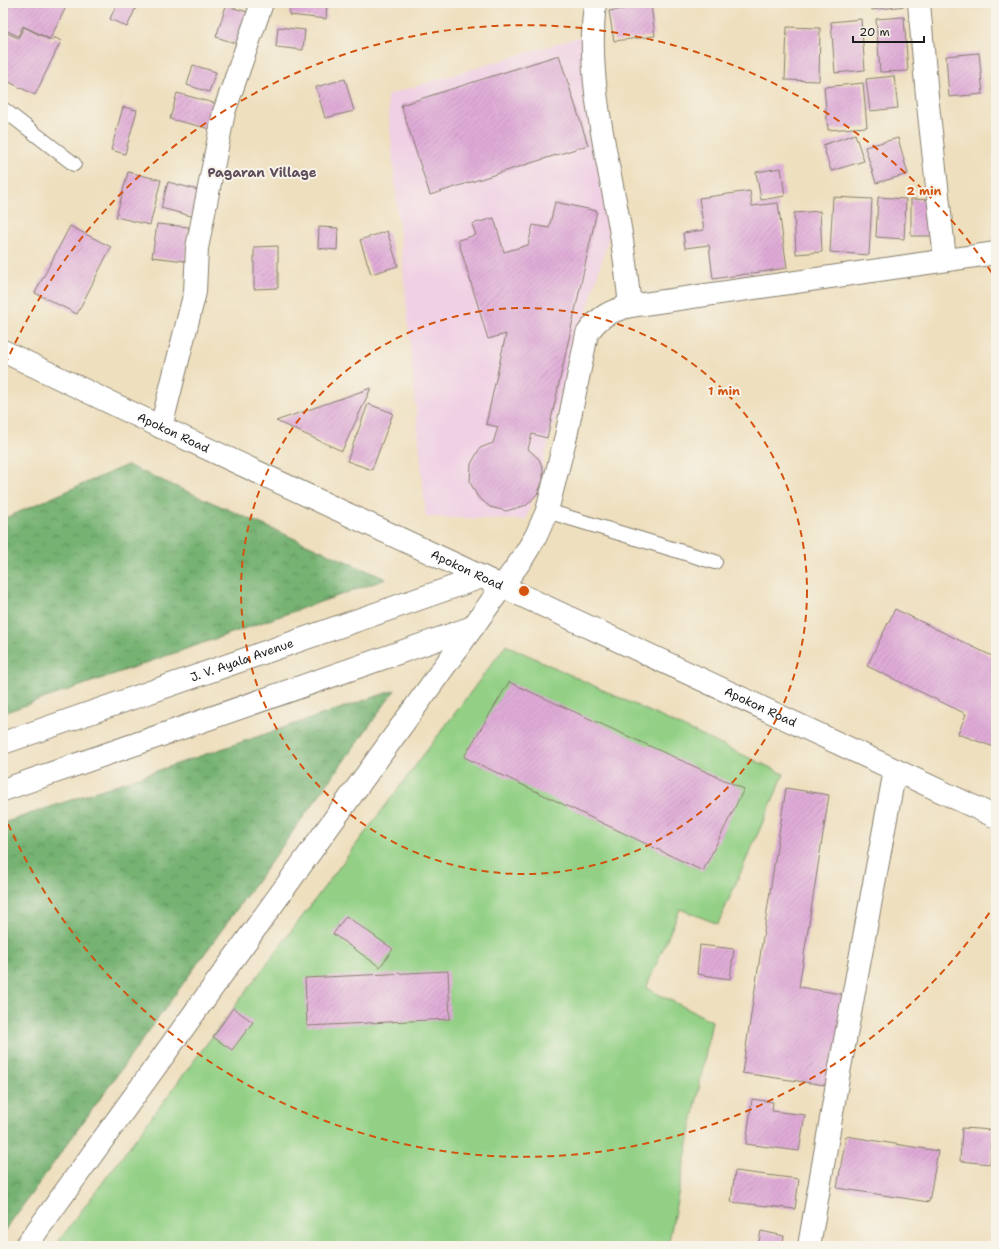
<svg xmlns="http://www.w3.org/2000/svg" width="999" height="1249" font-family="'Shantell Sans',sans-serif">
<defs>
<pattern id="forest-crowns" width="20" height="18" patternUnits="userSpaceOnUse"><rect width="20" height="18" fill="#76b272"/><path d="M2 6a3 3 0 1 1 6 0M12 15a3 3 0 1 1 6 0" fill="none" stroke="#60905d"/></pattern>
<pattern id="building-hatch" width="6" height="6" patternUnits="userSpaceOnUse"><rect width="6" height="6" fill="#dfabd7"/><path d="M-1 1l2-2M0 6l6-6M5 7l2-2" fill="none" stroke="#bf93b8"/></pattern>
</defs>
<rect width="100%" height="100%" fill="#f7f3e8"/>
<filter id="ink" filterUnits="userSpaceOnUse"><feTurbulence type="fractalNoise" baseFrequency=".025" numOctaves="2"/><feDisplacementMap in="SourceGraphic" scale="8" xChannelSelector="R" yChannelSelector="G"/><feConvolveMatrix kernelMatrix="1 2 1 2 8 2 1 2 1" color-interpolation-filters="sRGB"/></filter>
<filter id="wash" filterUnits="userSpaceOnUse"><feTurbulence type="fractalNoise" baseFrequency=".012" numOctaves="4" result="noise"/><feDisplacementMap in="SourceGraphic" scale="16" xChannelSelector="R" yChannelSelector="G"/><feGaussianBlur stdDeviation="0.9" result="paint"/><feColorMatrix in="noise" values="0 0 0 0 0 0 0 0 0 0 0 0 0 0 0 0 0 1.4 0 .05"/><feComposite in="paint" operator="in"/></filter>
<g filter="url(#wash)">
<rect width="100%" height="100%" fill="#eedfbe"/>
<path fill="#f0d0e4" d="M 582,36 L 609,236 L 526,520 L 426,517 L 387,95 Z"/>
<path fill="#93d085" stroke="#587650" d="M 506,645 L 784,774 L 718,924 L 680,909 L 646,988 L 712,1021 L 668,1246 L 55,1246 Z"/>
<path fill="url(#forest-crowns)" stroke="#496747" d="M 127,465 L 386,579 L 3,713 L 3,519 Z
M 395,690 L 3,1233 L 3,823 Z"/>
<g id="blocks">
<path fill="url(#building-hatch)" d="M 3,3 L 68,3 L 50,39 L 23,26 L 18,36 L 3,29 Z
M 117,3 L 138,3 L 127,27 L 110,19 Z
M 291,3 L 327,3 L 326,19 L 289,15 Z
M 871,3 L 905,3 L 905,6 L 872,10 Z
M 651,5 L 655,36 L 614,41 L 609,11 Z
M 226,6 L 248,12 L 238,44 L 216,37 Z
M 904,17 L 908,71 L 880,72 L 876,19 Z
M 861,19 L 865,70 L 835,73 L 831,22 Z
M 24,27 L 52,41 L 54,37 L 61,41 L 35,95 L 3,79 L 3,37 L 5,32 L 18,38 Z
M 278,27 L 305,30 L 303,50 L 276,47 Z
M 787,27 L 820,28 L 819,81 L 785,80 Z
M 979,53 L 983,94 L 949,97 L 946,56 Z
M 559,55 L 588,145 L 430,195 L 401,105 Z
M 193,65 L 216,72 L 209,92 L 187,85 Z
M 894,76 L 898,108 L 870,111 L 866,79 Z
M 345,79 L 354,111 L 325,118 L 316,87 Z
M 863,83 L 867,127 L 828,130 L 824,87 Z
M 177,93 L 217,104 L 211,129 L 170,119 Z
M 123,107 L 137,110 L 125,154 L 111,150 Z
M 855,134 L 864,161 L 831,171 L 823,145 Z
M 898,138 L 908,174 L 876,183 L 865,147 Z
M 781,168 L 785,196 L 761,200 L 756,172 Z
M 128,172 L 161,180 L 150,225 L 116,217 Z
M 168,182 L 202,191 L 195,217 L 161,208 Z
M 750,191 L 752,206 L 778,203 L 787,268 L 713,279 L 709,245 L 685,248 L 683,233 L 704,230 L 699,198 Z
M 833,197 L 872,199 L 869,255 L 830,252 Z
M 878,197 L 906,199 L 904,239 L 876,237 Z
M 911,199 L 933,200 L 932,236 L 911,236 Z
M 555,202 L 597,211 L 547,438 L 532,434 L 528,449 L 539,459 L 543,469 L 543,480 L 538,493 L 527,505 L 506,511 L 490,507 L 477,496 L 470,482 L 471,464 L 480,448 L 493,443 L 498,427 L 486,424 L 506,334 L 488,339 L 458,240 L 476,235 L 472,224 L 494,218 L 504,252 L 528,245 L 533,225 L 549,228 Z
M 820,211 L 822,252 L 796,254 L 794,213 Z
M 157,224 L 189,227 L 185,261 L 152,257 Z
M 70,226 L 111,247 L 77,314 L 35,293 Z
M 319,227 L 338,228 L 337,250 L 318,248 Z
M 387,231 L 398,266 L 371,274 L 360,240 Z
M 278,246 L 278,288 L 254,289 L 254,247 Z
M 371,388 L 342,451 L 276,421 Z
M 368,404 L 393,413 L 372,470 L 347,461 Z
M 895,609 L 996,658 L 996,734 L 994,747 L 958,734 L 966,714 L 867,666 Z
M 509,682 L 744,789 L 703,871 L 464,757 Z
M 786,788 L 829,795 L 799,987 L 847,995 L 832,1086 L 742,1073 Z
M 346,916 L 393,949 L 380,967 L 333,934 Z
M 700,945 L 734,949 L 730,979 L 697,974 Z
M 448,971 L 450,1019 L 307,1026 L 305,978 Z
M 233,1008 L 253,1022 L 232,1050 L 213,1037 Z
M 752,1099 L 773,1102 L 772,1111 L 805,1115 L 799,1151 L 746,1144 Z
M 962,1128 L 993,1130 L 990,1164 L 960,1161 Z
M 846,1136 L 938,1151 L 929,1202 L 837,1188 Z
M 735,1171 L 799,1179 L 795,1209 L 731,1202 Z
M 761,1231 L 784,1236 L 782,1246 L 758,1246 Z"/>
</g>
</g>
<g filter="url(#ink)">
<use href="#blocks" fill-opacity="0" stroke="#857e6d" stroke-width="1"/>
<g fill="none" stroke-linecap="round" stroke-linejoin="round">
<g stroke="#857e6d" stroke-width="16">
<path id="lane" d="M 3,109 L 74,164
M 547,511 L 715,562"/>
</g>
<g stroke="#857e6d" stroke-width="24">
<g id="street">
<path d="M 595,3 C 586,76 606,151 619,222 C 624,250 627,278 630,306"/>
<path d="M 919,3 L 927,96 L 945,259"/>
<path d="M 161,427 L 195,292 L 197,248 L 224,112 L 262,3"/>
<path id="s1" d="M 3,743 L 482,577"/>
<path d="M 3,790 L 473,627"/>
<path d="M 26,1246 L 522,559 L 536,536 L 547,511 L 566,436 L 587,334 C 598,317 610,311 630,306 L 996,253"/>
<path d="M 809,1246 L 838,1078 L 895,770"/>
</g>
</g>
<g stroke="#857e6d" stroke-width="24">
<g id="highway">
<path id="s2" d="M 3,351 L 161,427 L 996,817"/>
</g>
</g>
<use href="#lane" stroke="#fff" stroke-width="14"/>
<use href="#street" stroke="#fff" stroke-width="22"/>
<use href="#highway" stroke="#fff" stroke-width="22"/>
</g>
</g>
<g fill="none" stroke="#d4530e" stroke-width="2" stroke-dasharray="7 5">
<circle cx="524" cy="591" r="283"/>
<path d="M996 903A566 566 0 0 1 5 817M5 365A566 566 0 0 1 996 279"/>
</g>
<g text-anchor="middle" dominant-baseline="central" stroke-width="4" stroke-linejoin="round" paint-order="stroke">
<g font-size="12" fill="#1c1c1c" stroke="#f7f3e8">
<text stroke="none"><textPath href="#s2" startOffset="189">Apokon Road</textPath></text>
<text stroke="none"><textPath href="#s2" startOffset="513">Apokon Road</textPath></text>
<text stroke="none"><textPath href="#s1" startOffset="253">J. V. Ayala Avenue</textPath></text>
<text stroke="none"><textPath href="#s2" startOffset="837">Apokon Road</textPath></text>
</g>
<g font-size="13" font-weight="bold" fill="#604e5d" stroke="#f7f3e8">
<text x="262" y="172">Pagaran Village</text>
</g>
</g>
<circle cx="524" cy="591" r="6" fill="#d4530e" stroke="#f7f3e8" stroke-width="2"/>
<g font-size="12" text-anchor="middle" font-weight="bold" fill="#d4530e" stroke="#f7f3e8" stroke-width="4" stroke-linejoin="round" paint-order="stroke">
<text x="924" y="195">2 min</text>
<text x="724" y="395">1 min</text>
</g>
<rect width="999" height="1249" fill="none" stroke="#f7f3e8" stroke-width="16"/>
<path d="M853 36v6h71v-6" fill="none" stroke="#1c1c1c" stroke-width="2"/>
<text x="859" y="36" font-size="12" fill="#1c1c1c" stroke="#f7f3e8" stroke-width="3" paint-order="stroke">20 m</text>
</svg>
